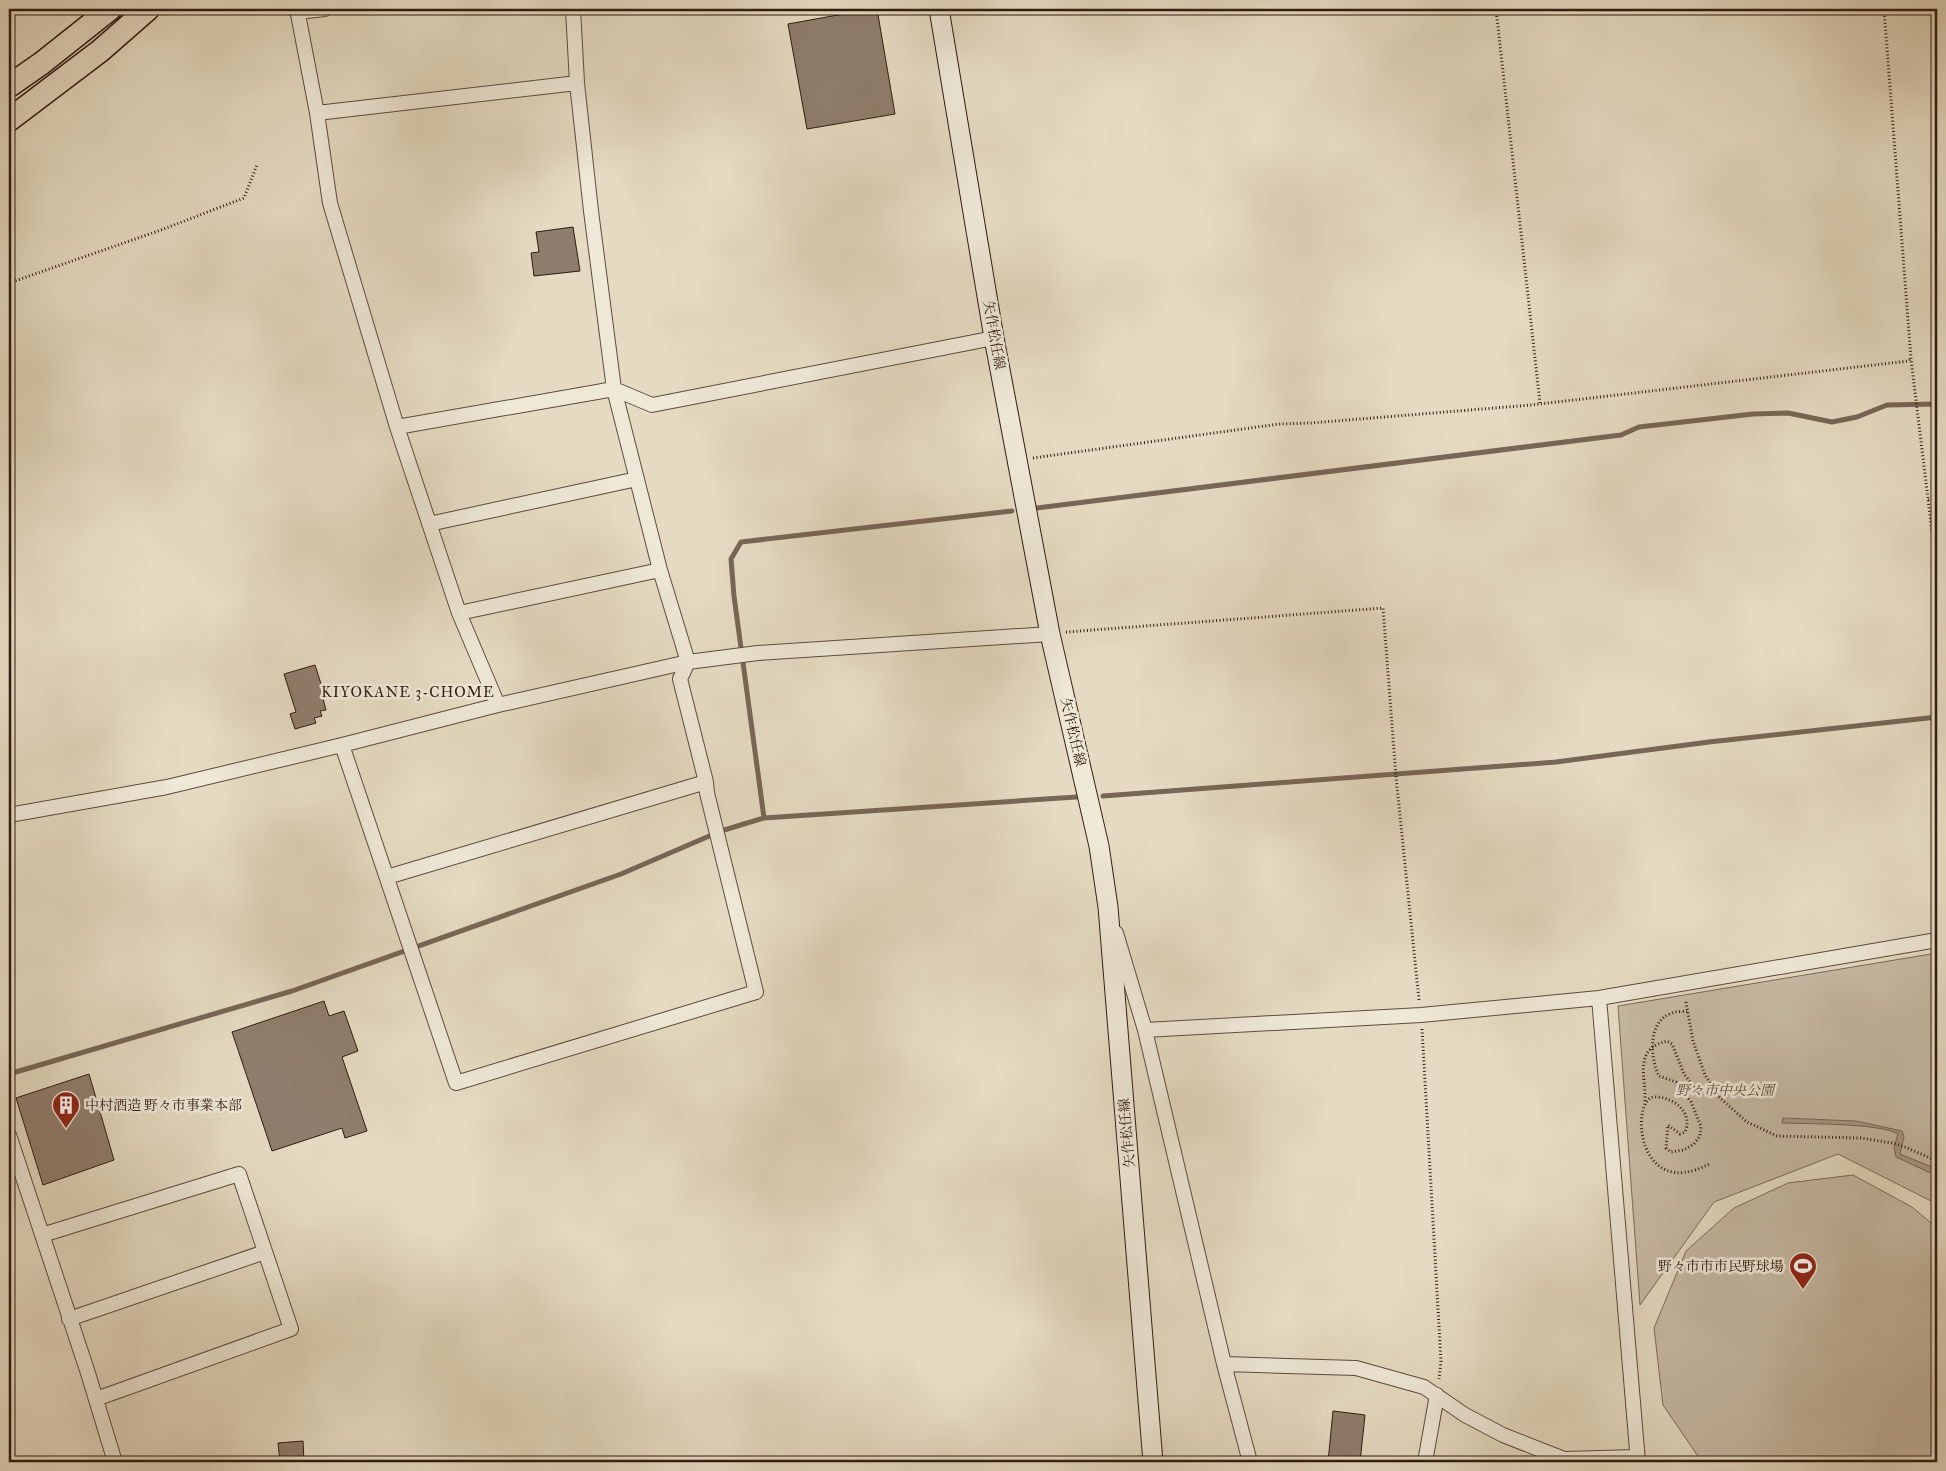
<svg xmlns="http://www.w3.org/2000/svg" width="1946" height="1471" font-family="'IM FELL Great Primer','Noto Serif JP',serif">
<rect width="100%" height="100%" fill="#e5dbc2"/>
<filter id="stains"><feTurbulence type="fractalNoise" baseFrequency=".004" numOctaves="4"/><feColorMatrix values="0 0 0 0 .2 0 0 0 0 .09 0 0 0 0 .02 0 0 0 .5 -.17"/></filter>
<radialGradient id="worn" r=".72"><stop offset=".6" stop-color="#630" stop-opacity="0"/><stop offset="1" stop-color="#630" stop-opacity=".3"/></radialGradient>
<path fill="#c6baa4" stroke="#7c6a5a" d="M 1937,953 L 1937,1204 L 1838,1154 L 1714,1202 L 1640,1305 L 1618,1006 Z
M 1853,1175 L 1912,1207 L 1937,1228 L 1937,1462 L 1702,1462 L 1663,1405 L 1654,1328 L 1686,1251 L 1734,1208 L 1788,1183 Z"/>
<path fill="#a89986" stroke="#786657" d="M 1783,1118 L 1856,1121 L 1902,1131 L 1904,1137 L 1900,1154 L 1937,1169 L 1937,1176 L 1896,1157 L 1894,1147 L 1898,1134 C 1880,1123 1806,1124 1782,1123 Z"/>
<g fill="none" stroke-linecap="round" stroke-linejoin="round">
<path stroke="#786657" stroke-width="5" d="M 1037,508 L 1621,435 L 1639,427 L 1753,414 L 1788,413 L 1832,422 L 1857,417 L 1887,405 L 1937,404
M 1103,796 L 1556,762 L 1709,742 L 1937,717
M 764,818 L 734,596 L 731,559 L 741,542 L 1012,511
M 9,1074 L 292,991 L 621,874 L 721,831 L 764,818 L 1076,797"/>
</g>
<path fill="#8f7e6d" stroke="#311a11" d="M 871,9 L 877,9 L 895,114 L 807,129 L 788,24 Z
M 573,227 L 580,271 L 534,276 L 531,253 L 539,252 L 536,232 Z
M 315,665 L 323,690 L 321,691 L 326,710 L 320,711 L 322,716 L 314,718 L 316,723 L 295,729 L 290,714 L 296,712 L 284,674 Z
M 324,1001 L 329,1016 L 344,1011 L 358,1051 L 342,1057 L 367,1131 L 345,1138 L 342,1128 L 272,1151 L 232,1032 Z
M 89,1074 L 114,1160 L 43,1185 L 16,1098 Z
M 1333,1411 L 1365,1415 L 1360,1462 L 1328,1462 Z
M 303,1441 L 304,1462 L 280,1462 L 278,1443 Z"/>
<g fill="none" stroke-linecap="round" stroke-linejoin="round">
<g stroke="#5e4a3d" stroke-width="16">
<path id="minor" d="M 297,9 L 317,113 L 330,203 L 397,427
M 573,9 L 577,83 L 591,211 L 614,389 L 660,570
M 297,12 L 325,9
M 317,113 L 577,83
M 429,524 L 637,479
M 498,705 L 459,613 L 397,427 L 614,389 L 652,405 L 994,338
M 342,745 L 456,1083 L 756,992 L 707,793 L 706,782 L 680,679 L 688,662 L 660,570 L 459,613
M 9,815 L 167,787 L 342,745 L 498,705 L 688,662 L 758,653 L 1050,634
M 387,877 L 706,782
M 1116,933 L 1145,1030 L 1421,1015 L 1599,998 L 1937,940
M 1599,998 L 1638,1462
M 1145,1030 L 1224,1364 L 1250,1462
M 9,1135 L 87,1370 L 115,1462
M 42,1235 L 239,1174 L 291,1329 L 96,1399
M 69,1319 L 265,1252
M 1224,1364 L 1356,1368 L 1424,1387 L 1465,1415 L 1503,1435 L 1564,1459 L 1637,1457
M 1425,1462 L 1437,1395"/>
</g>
<g stroke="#311a11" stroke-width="21">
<path id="secondary" d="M 939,9 L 994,338 L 1050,634 L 1099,846 L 1108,907 L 1153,1462"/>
</g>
<g stroke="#311a11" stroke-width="25">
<path id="trunk" d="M 9,86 L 42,63 L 110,9
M 9,120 L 100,51 L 148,9"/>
</g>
<path stroke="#311a11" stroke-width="3" stroke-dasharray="1 2.5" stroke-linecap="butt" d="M 1496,9 L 1540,403
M 1884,9 L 1911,359 L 1937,573
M 9,283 L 161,230 L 244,198 L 257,165
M 1033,458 L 1279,424 L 1311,423 L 1531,405 L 1908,361 L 1911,359
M 1928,500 L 1937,499
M 1066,632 L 1383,608 L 1396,777 L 1419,1000
M 1686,1002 L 1693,1041 L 1705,1075 L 1718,1096 L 1747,1122 L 1777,1136 L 1861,1138 L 1892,1143 L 1905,1147 L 1937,1161
M 1687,1011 C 1683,1012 1676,1011 1672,1013 C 1647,1021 1650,1058 1659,1076 L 1676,1082 L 1691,1102 L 1701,1126 L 1700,1136 L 1694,1144 L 1684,1150 L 1671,1152 L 1666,1148 L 1668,1125 L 1680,1134 L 1685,1132 C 1694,1112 1672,1096 1654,1097 C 1630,1098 1636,1203 1709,1164
M 1422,1029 L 1441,1361 L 1439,1379
M 1645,1101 C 1646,1076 1633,1049 1667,1041 L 1672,1044 L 1684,1074 L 1700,1095"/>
<use href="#minor" stroke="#eee8d7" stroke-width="14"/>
<use href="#secondary" stroke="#eee8d7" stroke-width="19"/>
<use href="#trunk" stroke="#e5dbc2" stroke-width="22"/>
</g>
<defs>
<g id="building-pin" transform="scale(1.4375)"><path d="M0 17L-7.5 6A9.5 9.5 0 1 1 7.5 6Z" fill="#8f2418" stroke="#eee8d7"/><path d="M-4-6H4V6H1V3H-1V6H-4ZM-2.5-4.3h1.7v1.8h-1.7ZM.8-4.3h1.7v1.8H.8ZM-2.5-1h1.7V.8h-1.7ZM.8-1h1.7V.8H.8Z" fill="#fff"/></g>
<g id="stadium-pin" transform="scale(1.4375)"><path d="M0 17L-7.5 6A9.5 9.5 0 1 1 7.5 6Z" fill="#8f2418" stroke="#eee8d7"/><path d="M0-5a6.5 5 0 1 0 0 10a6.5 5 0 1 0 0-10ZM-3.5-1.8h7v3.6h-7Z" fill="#fff"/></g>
</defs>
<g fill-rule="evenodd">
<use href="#building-pin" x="66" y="1105"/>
<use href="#stadium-pin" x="1803" y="1266"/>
</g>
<g text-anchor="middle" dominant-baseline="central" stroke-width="5" stroke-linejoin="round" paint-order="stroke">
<g font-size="14" fill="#311a11" stroke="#eee8d7">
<text transform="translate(994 335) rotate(80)">矢作松任線</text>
<text transform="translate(1073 732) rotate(77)">矢作松任線</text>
<text transform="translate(1127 1133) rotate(-95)">矢作松任線</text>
</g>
<g font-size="14" font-style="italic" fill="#5e4a3d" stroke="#eee8d7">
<text x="1725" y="1090">野々市中央公園</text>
</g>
<g font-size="14" fill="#311a11" stroke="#eee8d7" text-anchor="start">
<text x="85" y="1105">中村酒造 野々市事業本部</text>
<text x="1784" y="1266" text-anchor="end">野々市市市民野球場</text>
</g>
<g font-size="15" letter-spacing="1" fill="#311a11" stroke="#eee8d7">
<text x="408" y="692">KIYOKANE 3-CHOME</text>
</g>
</g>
<rect width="1946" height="1471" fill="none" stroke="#e5dbc2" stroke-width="30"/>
<rect x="10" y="10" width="1926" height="1451" fill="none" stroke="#311a11" stroke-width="2.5"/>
<rect x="15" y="15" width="1916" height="1441" fill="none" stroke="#311a11"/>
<rect width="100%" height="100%" filter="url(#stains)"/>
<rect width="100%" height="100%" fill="url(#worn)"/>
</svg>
